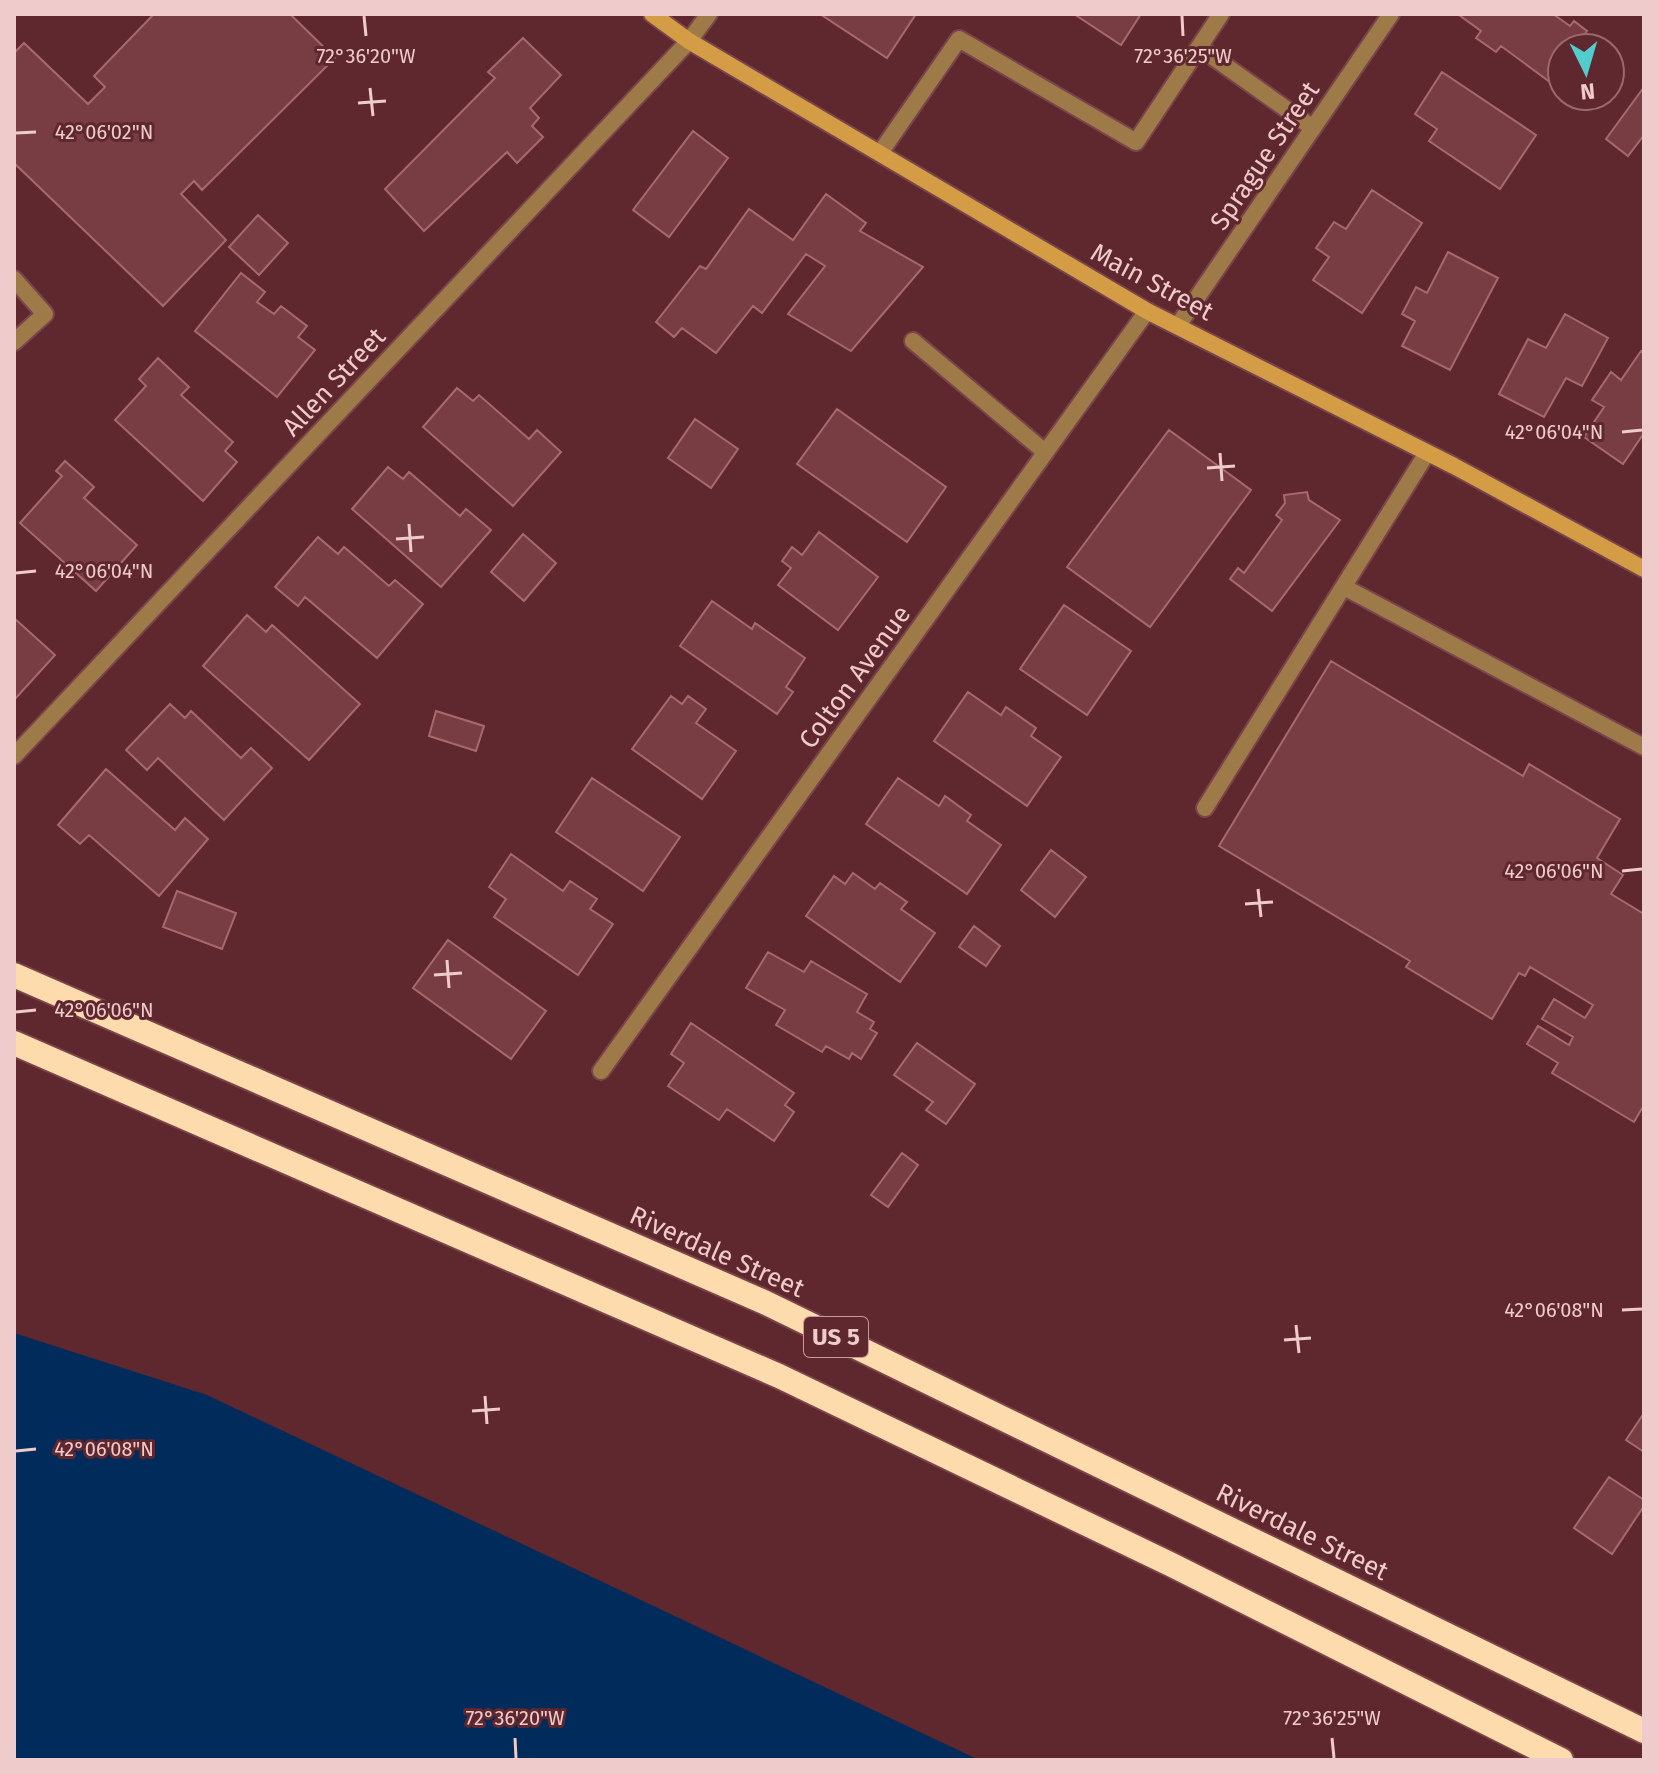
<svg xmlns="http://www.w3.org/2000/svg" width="1658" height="1774" font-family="'Fira Sans',sans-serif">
<rect width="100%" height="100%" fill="#5f272e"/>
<path fill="#002b5a" d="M 14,1333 L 207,1395 L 979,1760 L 14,1760 Z"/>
<path fill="#783d43" stroke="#a8696d" stroke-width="2" d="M 154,14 L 290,14 L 335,58 L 202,190 L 194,181 L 181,194 L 226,240 L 163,306 L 14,163 L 14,53 L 24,43 L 88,104 L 105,87 L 94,76 Z
M 820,14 L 916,14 L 887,58 Z
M 1074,14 L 1141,14 L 1121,45 Z
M 1553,14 L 1570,26 L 1574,21 L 1587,31 L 1575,48 L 1562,48 L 1562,65 L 1550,82 L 1501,46 L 1496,52 L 1476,38 L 1481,31 L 1459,15 Z
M 523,38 L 561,75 L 530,108 L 539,118 L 532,126 L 543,137 L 517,163 L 507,152 L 424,231 L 385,189 L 495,78 L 488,72 Z
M 1442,72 L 1536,135 L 1500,189 L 1429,141 L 1437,129 L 1415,114 Z
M 1644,87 L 1644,135 L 1628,156 L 1606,139 Z
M 693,131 L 728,158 L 669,237 L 633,210 Z
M 1372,190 L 1422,223 L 1362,313 L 1313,280 L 1329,257 L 1316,248 L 1334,222 L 1346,229 Z
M 826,194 L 866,223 L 860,231 L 923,267 L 851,351 L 788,314 L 825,266 L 806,254 L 762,313 L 753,306 L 716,353 L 682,328 L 674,337 L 656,322 L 700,266 L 706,269 L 749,209 L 793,240 Z
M 258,215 L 288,243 L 259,275 L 229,247 Z
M 1448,252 L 1498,278 L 1450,370 L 1402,346 L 1415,321 L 1402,314 L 1416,287 L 1427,293 Z
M 241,273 L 265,292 L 257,302 L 274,314 L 281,306 L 307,326 L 298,337 L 315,350 L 277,397 L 195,331 Z
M 1565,314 L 1608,338 L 1582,386 L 1566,378 L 1544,417 L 1499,394 L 1528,339 L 1546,348 Z
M 1641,351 L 1644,354 L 1644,433 L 1623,464 L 1584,437 L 1604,407 L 1592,400 L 1611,372 L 1621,380 Z
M 158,358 L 189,387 L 181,395 L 233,442 L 225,451 L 237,462 L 203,501 L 115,420 L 146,386 L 139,379 Z
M 457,388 L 473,401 L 479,395 L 529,439 L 537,430 L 561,452 L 513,506 L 423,427 Z
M 837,409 L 946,487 L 907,542 L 797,464 Z
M 695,419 L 738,449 L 711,488 L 668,458 Z
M 1169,430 L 1251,490 L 1150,627 L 1067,567 Z
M 65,461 L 94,487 L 84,498 L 137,545 L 96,591 L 20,523 L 62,476 L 56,471 Z
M 388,467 L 403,479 L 409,472 L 460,516 L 466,509 L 491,530 L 441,587 L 352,509 Z
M 1307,492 L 1309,500 L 1340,520 L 1272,611 L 1230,579 L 1238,568 L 1244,573 L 1282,520 L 1276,515 L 1285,503 L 1284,495 Z
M 819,532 L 878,577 L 838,630 L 778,585 L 791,568 L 782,561 L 792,547 L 802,555 Z
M 523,534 L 556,563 L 524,601 L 491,572 Z
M 318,537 L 338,554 L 344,547 L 389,586 L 395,580 L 423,604 L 377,658 L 305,597 L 298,606 L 275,587 Z
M 712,601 L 752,629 L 755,623 L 805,658 L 786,687 L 793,692 L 777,714 L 680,646 Z
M 1064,605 L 1131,651 L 1087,715 L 1020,669 Z
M 247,615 L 266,632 L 272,625 L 360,704 L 309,760 L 203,666 Z
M 14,618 L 55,655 L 15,699 L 14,698 Z
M 1331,661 L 1523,776 L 1529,764 L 1620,819 L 1597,858 L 1623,875 L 1611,894 L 1644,914 L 1644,1105 L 1634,1122 L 1552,1073 L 1558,1063 L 1527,1044 L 1538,1026 L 1569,1045 L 1573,1037 L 1542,1019 L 1554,999 L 1585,1018 L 1593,1005 L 1530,967 L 1525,976 L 1519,973 L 1492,1019 L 1406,967 L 1410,961 L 1219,846 Z
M 968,692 L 1001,715 L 1006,707 L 1036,728 L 1031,736 L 1061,757 L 1027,806 L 934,741 Z
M 671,696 L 682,704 L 688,696 L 706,709 L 696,723 L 736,751 L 702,799 L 632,749 Z
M 170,704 L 185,718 L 191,711 L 241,758 L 251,748 L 272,768 L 224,820 L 158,758 L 147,770 L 126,750 Z
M 436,711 L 484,726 L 476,751 L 429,736 Z
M 106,769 L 175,830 L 185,818 L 208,839 L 159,896 L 89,835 L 80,844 L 58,825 Z
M 592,778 L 680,837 L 643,891 L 556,832 Z
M 898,778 L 939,806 L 945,796 L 971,815 L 967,821 L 1001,845 L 967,894 L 866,824 Z
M 1051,850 L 1086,877 L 1055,917 L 1021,890 Z
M 511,854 L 563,891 L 570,881 L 597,899 L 590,909 L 613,924 L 578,975 L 494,917 L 506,899 L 489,887 Z
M 853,873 L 875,889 L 880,883 L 907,902 L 901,909 L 935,933 L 900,982 L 806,916 L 834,876 L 845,884 Z
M 177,891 L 236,913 L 222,949 L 163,927 Z
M 974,926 L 1000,946 L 986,966 L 959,947 Z
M 448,940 L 546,1011 L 511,1059 L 413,988 Z
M 768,952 L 804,972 L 811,961 L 867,994 L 857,1012 L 874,1022 L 870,1029 L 877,1033 L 861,1059 L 852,1053 L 849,1059 L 826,1046 L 822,1052 L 776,1025 L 785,1010 L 746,988 Z
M 691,1023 L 794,1093 L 785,1105 L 794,1112 L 774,1141 L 727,1109 L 719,1120 L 668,1086 L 684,1063 L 671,1054 Z
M 917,1043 L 975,1084 L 946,1124 L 926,1110 L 933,1102 L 894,1075 Z
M 902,1153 L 918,1165 L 888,1207 L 871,1195 Z
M 1644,1413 L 1644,1452 L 1626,1440 Z
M 1609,1477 L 1644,1500 L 1644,1506 L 1612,1554 L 1574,1528 Z"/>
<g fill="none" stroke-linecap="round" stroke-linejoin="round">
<g stroke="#79454a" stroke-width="20">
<path id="lane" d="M 1199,47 L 1313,128
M 880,153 L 959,39 L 1136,142 L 1221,14
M 14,279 L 45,314 L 14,342
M 913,341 L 1045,452
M 1344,587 L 1644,747
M 1205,808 L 1427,453"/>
</g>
<g stroke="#79454a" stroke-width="20">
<path id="street" d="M 1179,324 L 1391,14
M 14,756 L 689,41 L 709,14
M 601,1071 L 1147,311"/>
</g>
<g stroke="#79454a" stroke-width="20">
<path id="secondary" d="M 652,14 L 689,41 L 1147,311 L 1454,466 L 1644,569"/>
</g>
<g stroke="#79454a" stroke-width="28">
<path id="highway" d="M 14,975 L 764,1302 L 1644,1731
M 14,1043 L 779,1376 L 1172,1565 L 1561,1760"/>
</g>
<use href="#lane" stroke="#9e7a48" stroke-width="16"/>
<use href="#street" stroke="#9e7a48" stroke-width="16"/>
<use href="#secondary" stroke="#d59c46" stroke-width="16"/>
<use href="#highway" stroke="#fedbac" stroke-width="24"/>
</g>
<path fill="none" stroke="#efcbcc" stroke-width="3" d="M 364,16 L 366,36M 1182,16 L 1183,36M 370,88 L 373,116M 358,103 L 386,101M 16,133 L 36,132M 1622,432 L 1642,430M 1220,453 L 1222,481M 1207,468 L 1235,466M 409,524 L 411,552M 396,539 L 424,537M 16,573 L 36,571M 1622,871 L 1642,869M 1258,889 L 1261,917M 1245,904 L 1273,902M 447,960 L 449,988M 434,975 L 462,973M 16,1012 L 36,1010M 1622,1310 L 1642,1309M 1296,1325 L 1299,1353M 1284,1340 L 1311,1338M 485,1396 L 487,1424M 472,1411 L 500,1409M 16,1451 L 36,1449M 515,1738 L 516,1758M 1332,1738 L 1334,1758"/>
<g text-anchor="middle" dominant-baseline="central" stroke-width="6" stroke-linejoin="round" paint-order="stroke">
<rect fill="#5f272e" stroke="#c49a9d" stroke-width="2" x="804" y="1317" width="64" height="40" rx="6"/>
<g font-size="24" font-weight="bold" fill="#efcbcc">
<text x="836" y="1337">US 5</text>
</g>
<g font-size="26" fill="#efcbcc" stroke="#5f272e">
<text transform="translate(1265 156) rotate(-56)">Sprague Street</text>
<text transform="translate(1152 282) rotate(28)">Main Street</text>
<text transform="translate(334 382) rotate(-47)">Allen Street</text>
<text transform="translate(855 677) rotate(-54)">Colton Avenue</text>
<text transform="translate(717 1252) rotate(24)">Riverdale Street</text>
<text transform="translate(1302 1532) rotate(26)">Riverdale Street</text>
</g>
</g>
<g font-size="20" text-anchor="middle" fill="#efcbcc" stroke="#5f272e" stroke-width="6" stroke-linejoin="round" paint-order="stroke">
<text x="366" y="63">72°36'20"W</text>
<text x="1183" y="63">72°36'25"W</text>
<text x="104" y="139">42°06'02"N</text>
<text x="1554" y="439">42°06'04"N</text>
<text x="104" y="578">42°06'04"N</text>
<text x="1554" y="878">42°06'06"N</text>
<text x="104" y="1017">42°06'06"N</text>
<text x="1554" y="1317">42°06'08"N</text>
<text x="104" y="1456">42°06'08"N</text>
<text x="515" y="1725">72°36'20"W</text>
<text x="1332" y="1725">72°36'25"W</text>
</g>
<rect width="1658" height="1774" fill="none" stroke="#efcbcc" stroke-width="32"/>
<g transform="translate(1586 72) rotate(175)"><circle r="38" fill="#5f272e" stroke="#99696d" stroke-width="2"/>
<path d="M0-6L14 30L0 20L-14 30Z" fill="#52cdcd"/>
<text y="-12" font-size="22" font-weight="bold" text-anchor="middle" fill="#efcbcc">N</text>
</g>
</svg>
